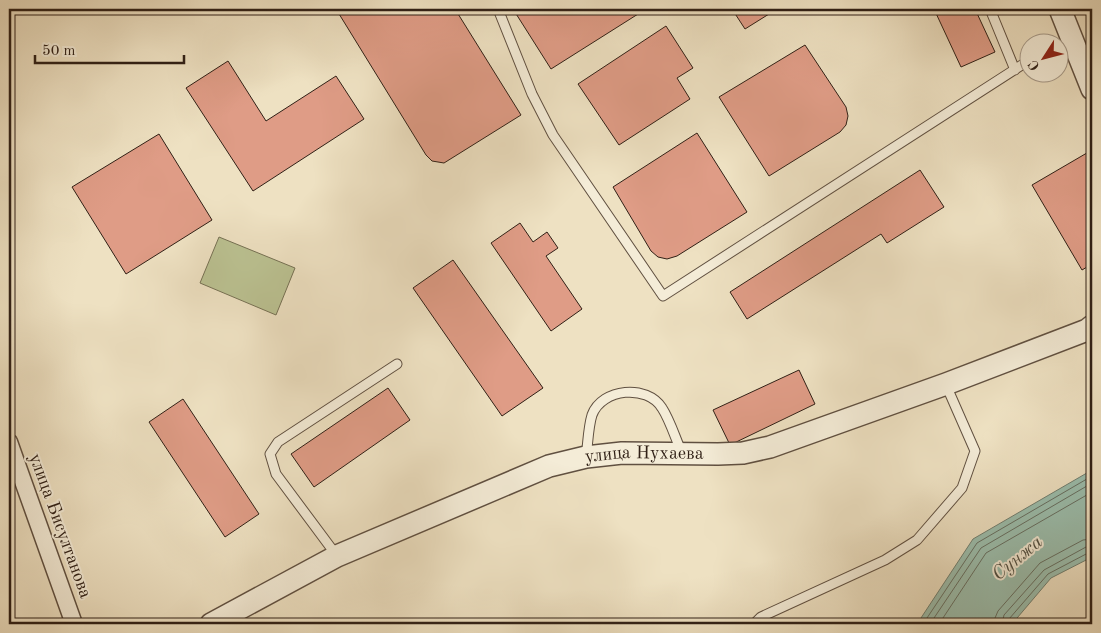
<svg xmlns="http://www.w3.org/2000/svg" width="1101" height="633" font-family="'Old Standard TT',serif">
<rect width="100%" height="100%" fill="#eee1c2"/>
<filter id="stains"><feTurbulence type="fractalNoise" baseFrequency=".004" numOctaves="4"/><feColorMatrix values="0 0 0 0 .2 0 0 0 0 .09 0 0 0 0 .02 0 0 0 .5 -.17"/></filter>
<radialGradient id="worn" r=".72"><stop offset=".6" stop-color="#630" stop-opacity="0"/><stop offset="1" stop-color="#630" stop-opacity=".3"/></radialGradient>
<path fill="#bbc292" stroke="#767154" d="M 219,237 L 295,268 L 276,315 L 200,283 Z"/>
<path fill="#9bbead" stroke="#707f71" d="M 1092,470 L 1092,557 L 1051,578 L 1012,624 L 917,624 L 973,539 Z"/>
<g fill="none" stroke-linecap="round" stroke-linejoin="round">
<path stroke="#666f62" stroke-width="1" d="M 923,624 L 977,543 L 1092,476
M 930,624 L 981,548 L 1092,483
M 939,624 L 986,553 L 1092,492
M 994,624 L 995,618 L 998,611 L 1040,563 L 1083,540 L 1092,539
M 1002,624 L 1004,615 L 1044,570 L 1086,547 L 1092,546
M 1008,624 L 1009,619 L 1048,574 L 1088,553 L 1092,552"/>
</g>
<path fill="#df9c86" stroke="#302016" d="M 336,9 L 455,9 L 521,115 L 444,163 L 432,161 L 426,155 Z
M 513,9 L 646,9 L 551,69 Z
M 732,9 L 777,9 L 745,29 Z
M 934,9 L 975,9 L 995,52 L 961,67 Z
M 666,26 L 693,68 L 677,78 L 690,99 L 619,145 L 578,84 Z
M 805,45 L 846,107 L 848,116 L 846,125 L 840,132 L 769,176 L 719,97 Z
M 228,61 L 266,121 L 336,76 L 364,119 L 253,191 L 186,88 Z
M 697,133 L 747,212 L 677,256 L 667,259 L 658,257 L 651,251 L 613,187 Z
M 159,134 L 212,220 L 126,274 L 72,187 Z
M 1092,150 L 1092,264 L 1082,270 L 1032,185 Z
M 920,170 L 944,207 L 887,243 L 881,234 L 747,319 L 730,292 Z
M 520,223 L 533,242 L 547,232 L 558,248 L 546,256 L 582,309 L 551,331 L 491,243 Z
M 453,260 L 543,388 L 502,416 L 413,288 Z
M 799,370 L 815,404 L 730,445 L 713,410 Z
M 388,388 L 410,420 L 314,487 L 291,454 Z
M 183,399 L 259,514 L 225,537 L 149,422 Z"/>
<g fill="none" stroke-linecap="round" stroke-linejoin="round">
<g stroke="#605041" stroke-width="11">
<path id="service" d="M 498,9 L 532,94 L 553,135 L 663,296 L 1028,61
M 990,9 L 1015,70
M 586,457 C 588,444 588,428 592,415 C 602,388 647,384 662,408 C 670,420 676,440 682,453
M 337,556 L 276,474 L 270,454 L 278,442 L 397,364
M 754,624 L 761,617 L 885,560 L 917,540 L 962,488 L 975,451 L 946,385"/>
</g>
<g stroke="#605041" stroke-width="19">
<path id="minor" d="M 9,442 L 74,624"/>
</g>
<g stroke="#605041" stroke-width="24">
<g id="tertiary">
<path d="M 1060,9 L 1092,89"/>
<path id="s1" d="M 211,624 L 337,556 L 549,466 L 586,457 L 622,453 L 718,454 L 743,453 L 770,447 L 946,384 L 1087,330 L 1092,326"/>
</g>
</g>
<use href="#service" stroke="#f4ecd7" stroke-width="9"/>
<use href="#minor" stroke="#f4ecd7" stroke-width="16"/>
<use href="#tertiary" stroke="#f4ecd7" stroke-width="21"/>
</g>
<g text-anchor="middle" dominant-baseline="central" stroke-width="4" stroke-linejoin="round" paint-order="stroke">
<g font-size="18" fill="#302016" stroke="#f4ecd7">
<text stroke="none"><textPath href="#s1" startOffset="470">улица Нухаева</textPath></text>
<text transform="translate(60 526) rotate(70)">улица Бисултанова</text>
</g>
<g font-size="19" font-style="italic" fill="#504f43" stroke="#f4ecd7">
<text transform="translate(1018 559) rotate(-39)">Сунжа</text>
</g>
</g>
<rect width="1101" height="633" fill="none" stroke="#eee1c2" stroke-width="30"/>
<rect x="10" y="10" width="1081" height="613" fill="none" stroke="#302016" stroke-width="2.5"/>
<rect x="15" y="15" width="1071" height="603" fill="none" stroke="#302016"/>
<g transform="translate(1044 58) rotate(234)"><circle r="24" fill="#f4ecd7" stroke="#a69a8a"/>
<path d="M0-4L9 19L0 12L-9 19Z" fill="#8f2418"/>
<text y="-8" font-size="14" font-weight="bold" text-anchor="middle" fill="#302016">С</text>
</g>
<path d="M35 55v8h149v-8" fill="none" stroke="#302016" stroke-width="2.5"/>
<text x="42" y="55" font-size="15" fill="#302016" stroke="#f4ecd7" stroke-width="4" paint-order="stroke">50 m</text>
<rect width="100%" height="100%" filter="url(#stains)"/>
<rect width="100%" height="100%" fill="url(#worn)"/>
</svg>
